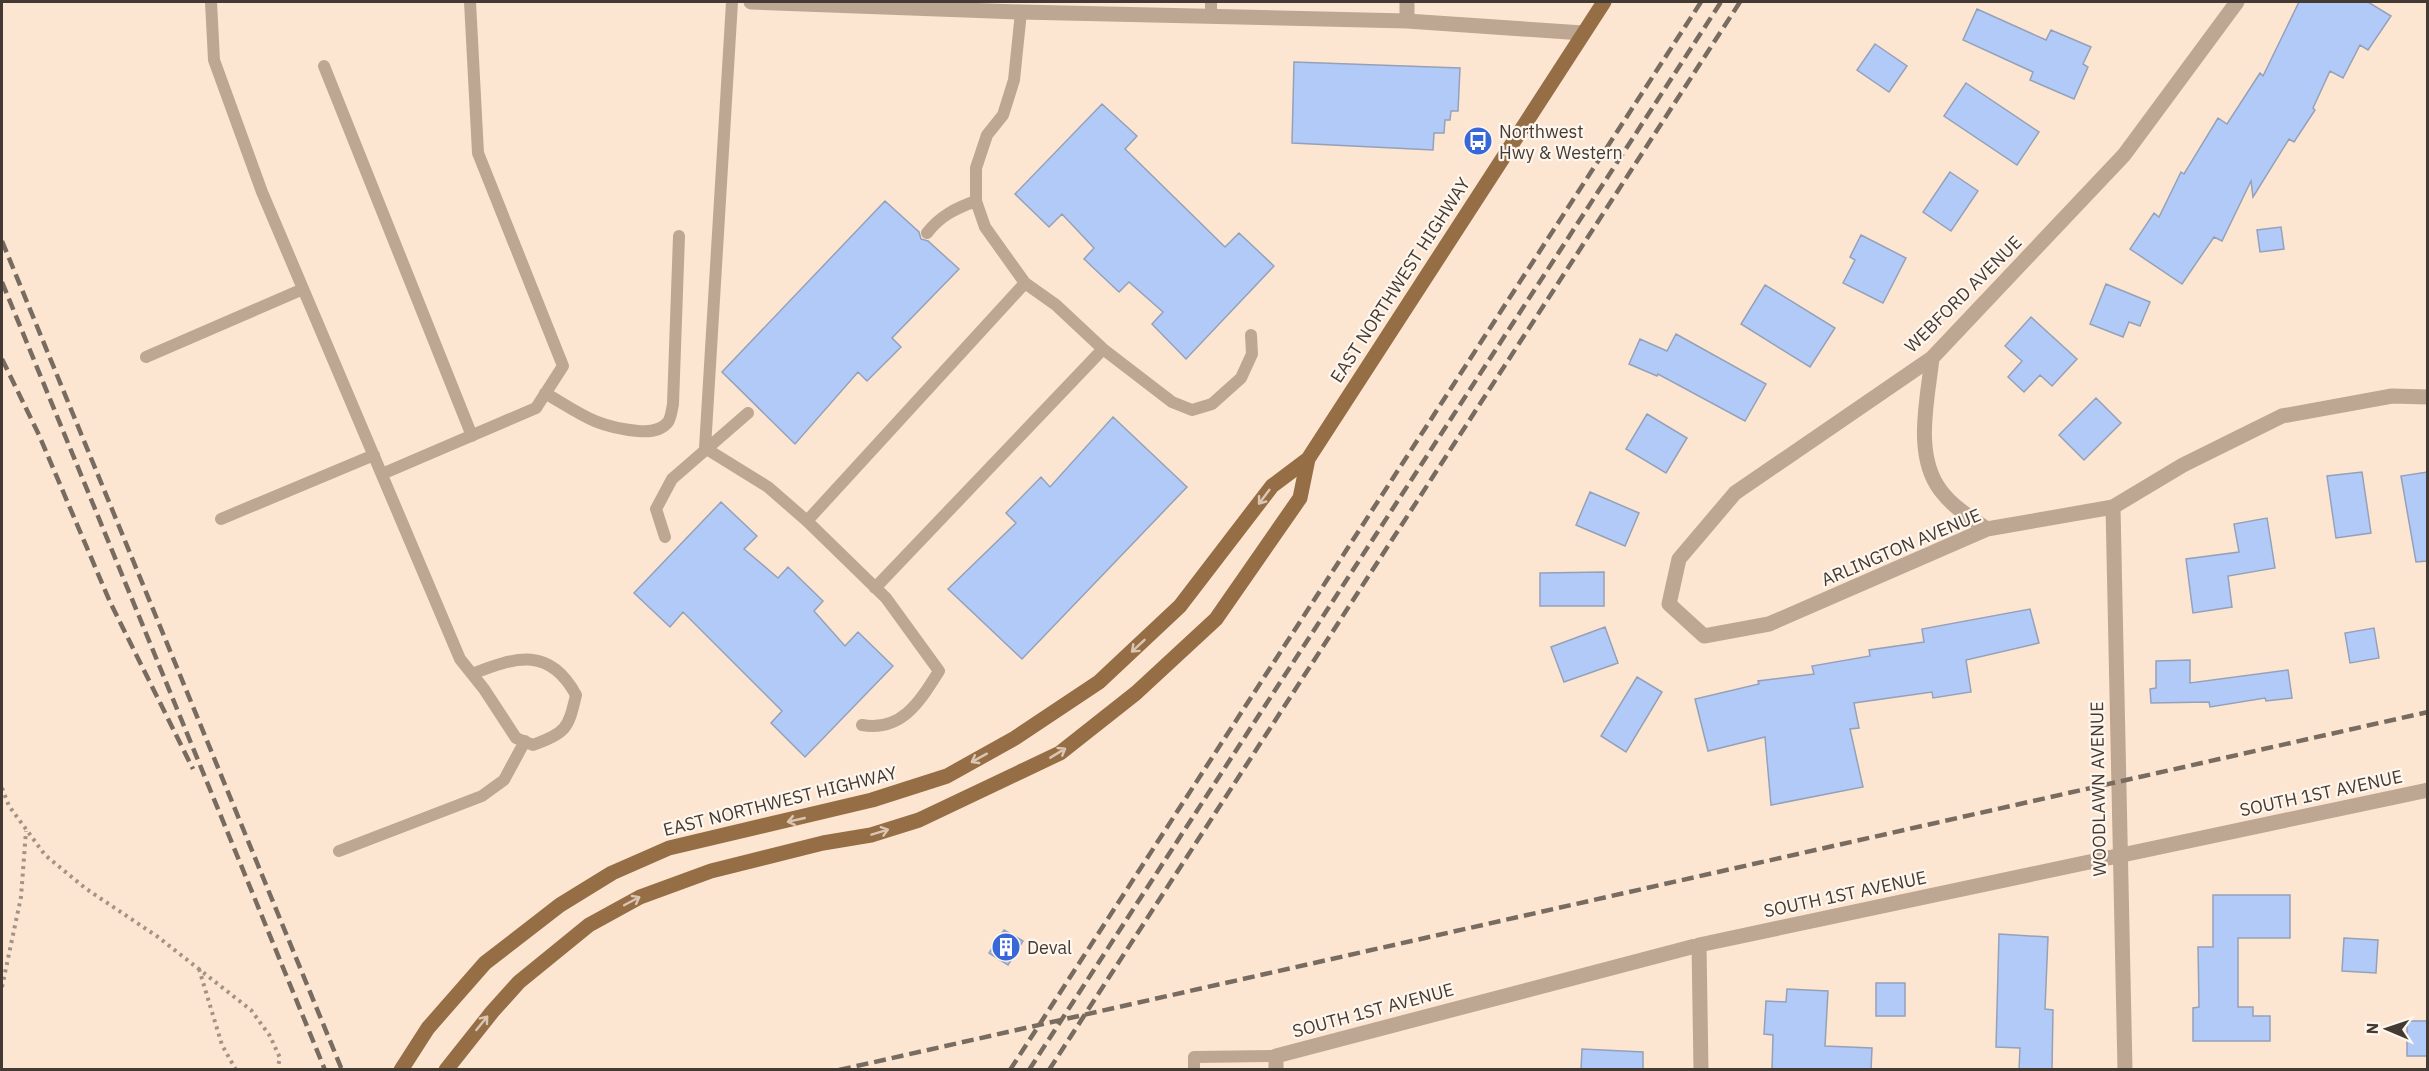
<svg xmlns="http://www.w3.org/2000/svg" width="2429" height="1071" font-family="'IBM Plex Sans',sans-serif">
<rect width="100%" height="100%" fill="#fce6d2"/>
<path fill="#b2caf8" stroke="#95a1b8" stroke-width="1.5" d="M 2299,2 L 2368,2 L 2391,16 L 2368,50 L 2360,45 L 2343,78 L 2330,71 L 2313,108 L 2315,110 L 2294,142 L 2289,139 L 2253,197 L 2251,181 L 2222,241 L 2214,237 L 2182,284 L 2130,249 L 2154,213 L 2159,217 L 2181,172 L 2184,174 L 2218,118 L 2227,124 L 2260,73 L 2263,76 Z
M 1977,9 L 2046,40 L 2051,30 L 2091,47 L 2083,64 L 2088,67 L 2074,99 L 2030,80 L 2033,72 L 1963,40 Z
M 1875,44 L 1907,66 L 1889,92 L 1857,70 Z
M 1294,62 L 1460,68 L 1458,111 L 1451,111 L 1450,120 L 1445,120 L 1444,133 L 1434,133 L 1433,150 L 1292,143 Z
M 1966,83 L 2039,132 L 2017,165 L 1944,116 Z
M 1102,104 L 1137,136 L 1125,149 L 1225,247 L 1239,233 L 1274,266 L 1186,359 L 1152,324 L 1163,312 L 1129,282 L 1119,292 L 1084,259 L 1094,248 L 1062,214 L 1049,227 L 1015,194 Z
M 1950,172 L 1978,191 L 1951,231 L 1923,212 Z
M 885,201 L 919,232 L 921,239 L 928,241 L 959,269 L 892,338 L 901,347 L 867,381 L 858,372 L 795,444 L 722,372 Z
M 2281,227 L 2284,249 L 2260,252 L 2257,230 Z
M 1861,235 L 1906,258 L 1883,303 L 1843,283 L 1855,260 L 1850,257 Z
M 2106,284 L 2150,302 L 2140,326 L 2129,322 L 2123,337 L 2090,324 Z
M 1765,285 L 1835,328 L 1810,367 L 1741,324 Z
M 2031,317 L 2077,359 L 2052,386 L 2040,375 L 2024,392 L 2008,377 L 2022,361 L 2005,346 Z
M 1676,334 L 1766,384 L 1745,421 L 1658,374 L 1657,376 L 1629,364 L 1640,339 L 1667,351 Z
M 2096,398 L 2121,423 L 2084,460 L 2059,435 Z
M 1647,414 L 1687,438 L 1666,473 L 1626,449 Z
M 1113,417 L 1187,487 L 1022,659 L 948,589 L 1016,523 L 1006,513 L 1041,477 L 1050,487 Z
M 2362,472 L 2371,533 L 2336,538 L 2327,476 Z
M 2427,472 L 2427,561 L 2416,562 L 2401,476 Z
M 1590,492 L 1639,513 L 1625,546 L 1576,525 Z
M 721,502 L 757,536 L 744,549 L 778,578 L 788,567 L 823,601 L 814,611 L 845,646 L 858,632 L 893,666 L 805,757 L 771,723 L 782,711 L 683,612 L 670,627 L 634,593 Z
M 2267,518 L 2275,568 L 2228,576 L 2232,607 L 2193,613 L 2186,559 L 2239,552 L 2234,524 Z
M 1604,572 L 1604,606 L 1540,606 L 1540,573 Z
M 2030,609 L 2039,643 L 1966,660 L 1971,692 L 1933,698 L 1932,692 L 1854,703 L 1859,728 L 1850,729 L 1863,787 L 1771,805 L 1765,737 L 1708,751 L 1695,699 L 1759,684 L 1758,681 L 1814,674 L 1812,666 L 1870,656 L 1869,650 L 1924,642 L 1922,629 Z
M 1605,627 L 1618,663 L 1564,682 L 1551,647 Z
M 2374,628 L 2379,658 L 2350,663 L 2345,633 Z
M 2190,660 L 2190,683 L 2288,670 L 2292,698 L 2266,701 L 2265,698 L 2210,707 L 2209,702 L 2151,703 L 2150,689 L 2156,688 L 2156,661 Z
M 1637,677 L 1662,692 L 1626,752 L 1601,736 Z
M 2213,895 L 2290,895 L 2290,938 L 2238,938 L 2238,1007 L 2253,1007 L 2253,1016 L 2270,1016 L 2270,1041 L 2193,1041 L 2193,1008 L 2199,1007 L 2198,947 L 2213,947 Z
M 1004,930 L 1023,941 L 1008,965 L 989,953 Z
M 1999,934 L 2048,937 L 2045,1009 L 2053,1010 L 2052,1070 L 2019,1070 L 2020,1048 L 1996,1047 Z
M 2344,938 L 2378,940 L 2376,973 L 2342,971 Z
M 1876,983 L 1905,983 L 1905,1016 L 1876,1016 Z
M 1787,989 L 1828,991 L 1825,1046 L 1872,1048 L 1871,1070 L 1772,1070 L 1773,1035 L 1764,1034 L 1766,1001 L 1786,1002 Z
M 2407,1021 L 2427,1021 L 2427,1056 L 2407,1056 Z
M 1582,1049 L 1643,1052 L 1643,1070 L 1581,1070 Z"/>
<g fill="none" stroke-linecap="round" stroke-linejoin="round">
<path stroke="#a29384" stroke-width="4" stroke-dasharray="3 4.5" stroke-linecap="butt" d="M 2,788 L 9,806 L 45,855 L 85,888 L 158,937 L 251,1010 L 270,1036 L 280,1058 L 277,1070
M 199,969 L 222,1045 L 236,1070
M 2,987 L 21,897 L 26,831"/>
<path stroke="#bea792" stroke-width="12" d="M 211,2 L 214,60 L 262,192 L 460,659 L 484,689 L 516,738 L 533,745 C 566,732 568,730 576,695 C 550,647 517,656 472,674
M 732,2 L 705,448 L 768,487 L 807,521 L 886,598 L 939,671 C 920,701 902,732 862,725
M 1211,2 L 1211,16
M 1021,12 L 1014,80 L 1003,115 L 987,135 L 976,168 L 976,201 L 985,227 L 1025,283 L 1056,305 L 1103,349 L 1172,402 L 1192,410 L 1212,404 L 1241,378 L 1252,354 L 1251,335
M 324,66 L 472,436
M 927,233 C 940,216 956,208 976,201
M 146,357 L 303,289
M 545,393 C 581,414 595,427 638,431 C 649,432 661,431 668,422 C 671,418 672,409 673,404 L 679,236
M 382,474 L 536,408 L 563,366 L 478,153 L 470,2
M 221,519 L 374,455
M 807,521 L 1025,283
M 665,537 L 656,509 L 672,479 L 748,413
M 875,588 L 1103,349
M 339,851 L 482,796 L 504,780 L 525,741
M 1194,1070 L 1194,1057 L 1276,1056"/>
<path stroke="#bea792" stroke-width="15" d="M 751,2 L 1021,12 L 1407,21 L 1583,33
M 1407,2 L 1407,21
M 2237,2 L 2124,155 L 1932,358 L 1735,493 L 1679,559 L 1669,604 L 1704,636 L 1769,624 L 1987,529 L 2113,507 L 2183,465 L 2282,416 L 2392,396 L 2428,397
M 1932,358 C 1928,398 1913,455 1941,491 C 1953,507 1971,518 1987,529
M 2113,507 L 2125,1070
M 1699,945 L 1701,1070
M 1276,1070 L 1276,1056 L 1699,945 L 2428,790"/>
<path stroke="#966e46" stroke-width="15" d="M 401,1070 L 428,1028 L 485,963 L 560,905 L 612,873 L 669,848 L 872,800 L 947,776 L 1015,738 L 1099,682 L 1180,606 L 1272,486 L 1308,459 L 1604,2
M 446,1070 L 492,1012 L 519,982 L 589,925 L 640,897 L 711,871 L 823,843 L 871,835 L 919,820 L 1060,753 L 1136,693 L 1216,619 L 1300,498 L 1308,459"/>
<path stroke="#786c61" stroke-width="4.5" stroke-dasharray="12 6" stroke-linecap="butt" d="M 2,241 L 342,1070
M 2,282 L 325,1070
M 2,359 L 39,435 L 110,602 L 193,769
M 839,1070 L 2428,712
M 1010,1070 L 1701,2
M 1029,1070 L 1721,2
M 1049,1070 L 1740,2"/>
</g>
<defs><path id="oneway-shaft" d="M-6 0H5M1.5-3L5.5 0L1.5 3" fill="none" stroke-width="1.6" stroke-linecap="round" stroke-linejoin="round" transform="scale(1.5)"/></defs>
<g stroke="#dac6b3">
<use href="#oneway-shaft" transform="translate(1264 497) rotate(127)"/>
<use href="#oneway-shaft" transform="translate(1138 646) rotate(137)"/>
<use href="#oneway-shaft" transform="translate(1058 753) rotate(-31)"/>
<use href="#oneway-shaft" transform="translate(979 758) rotate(151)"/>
<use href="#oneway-shaft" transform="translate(796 820) rotate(167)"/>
<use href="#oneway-shaft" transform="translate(880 832) rotate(-17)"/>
<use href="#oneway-shaft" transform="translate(632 901) rotate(-28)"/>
<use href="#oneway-shaft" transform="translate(482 1023) rotate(-51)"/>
</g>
<defs>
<g id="bus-disc" transform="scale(1.5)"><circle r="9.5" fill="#3868d8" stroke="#fff6ee"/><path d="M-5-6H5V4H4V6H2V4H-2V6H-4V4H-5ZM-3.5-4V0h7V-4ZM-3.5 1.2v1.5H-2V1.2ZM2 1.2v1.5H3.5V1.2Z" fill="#fff"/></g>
<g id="building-disc" transform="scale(1.5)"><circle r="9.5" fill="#3868d8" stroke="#fff6ee"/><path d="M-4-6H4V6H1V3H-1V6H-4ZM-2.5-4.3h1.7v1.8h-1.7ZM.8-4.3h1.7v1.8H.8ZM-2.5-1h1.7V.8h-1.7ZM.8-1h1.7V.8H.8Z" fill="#fff"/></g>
</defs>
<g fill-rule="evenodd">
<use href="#bus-disc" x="1478" y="141"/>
<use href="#building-disc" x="1006" y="947"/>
</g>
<g text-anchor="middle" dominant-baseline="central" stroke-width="4.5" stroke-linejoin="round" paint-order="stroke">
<g font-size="18" fill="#433b33" stroke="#fff6ee" text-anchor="start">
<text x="1499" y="131">Northwest<tspan x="1499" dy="21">Hwy &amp; Western</tspan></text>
<text x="1027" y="947">Deval</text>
</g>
<g font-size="18" fill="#433b33" stroke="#fff6ee">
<text transform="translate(1400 280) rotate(-57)">EAST NORTHWEST HIGHWAY</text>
<text transform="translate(1963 294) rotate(-45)">WEBFORD AVENUE</text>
<text transform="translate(1901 547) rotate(-23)">ARLINGTON AVENUE</text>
<text transform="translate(2098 789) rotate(-91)">WOODLAWN AVENUE</text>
<text transform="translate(2321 793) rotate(-12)">SOUTH 1ST AVENUE</text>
<text transform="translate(780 801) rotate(-14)">EAST NORTHWEST HIGHWAY</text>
<text transform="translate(1845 894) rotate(-12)">SOUTH 1ST AVENUE</text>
<text transform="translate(1373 1010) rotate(-15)">SOUTH 1ST AVENUE</text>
</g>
</g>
<rect width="2429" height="1071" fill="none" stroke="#433b33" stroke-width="6"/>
<g transform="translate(2387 1029) rotate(272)" stroke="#fff6ee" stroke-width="4.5" paint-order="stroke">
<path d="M0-4.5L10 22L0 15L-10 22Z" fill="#433b33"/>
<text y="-9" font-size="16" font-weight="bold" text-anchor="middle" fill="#433b33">N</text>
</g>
</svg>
